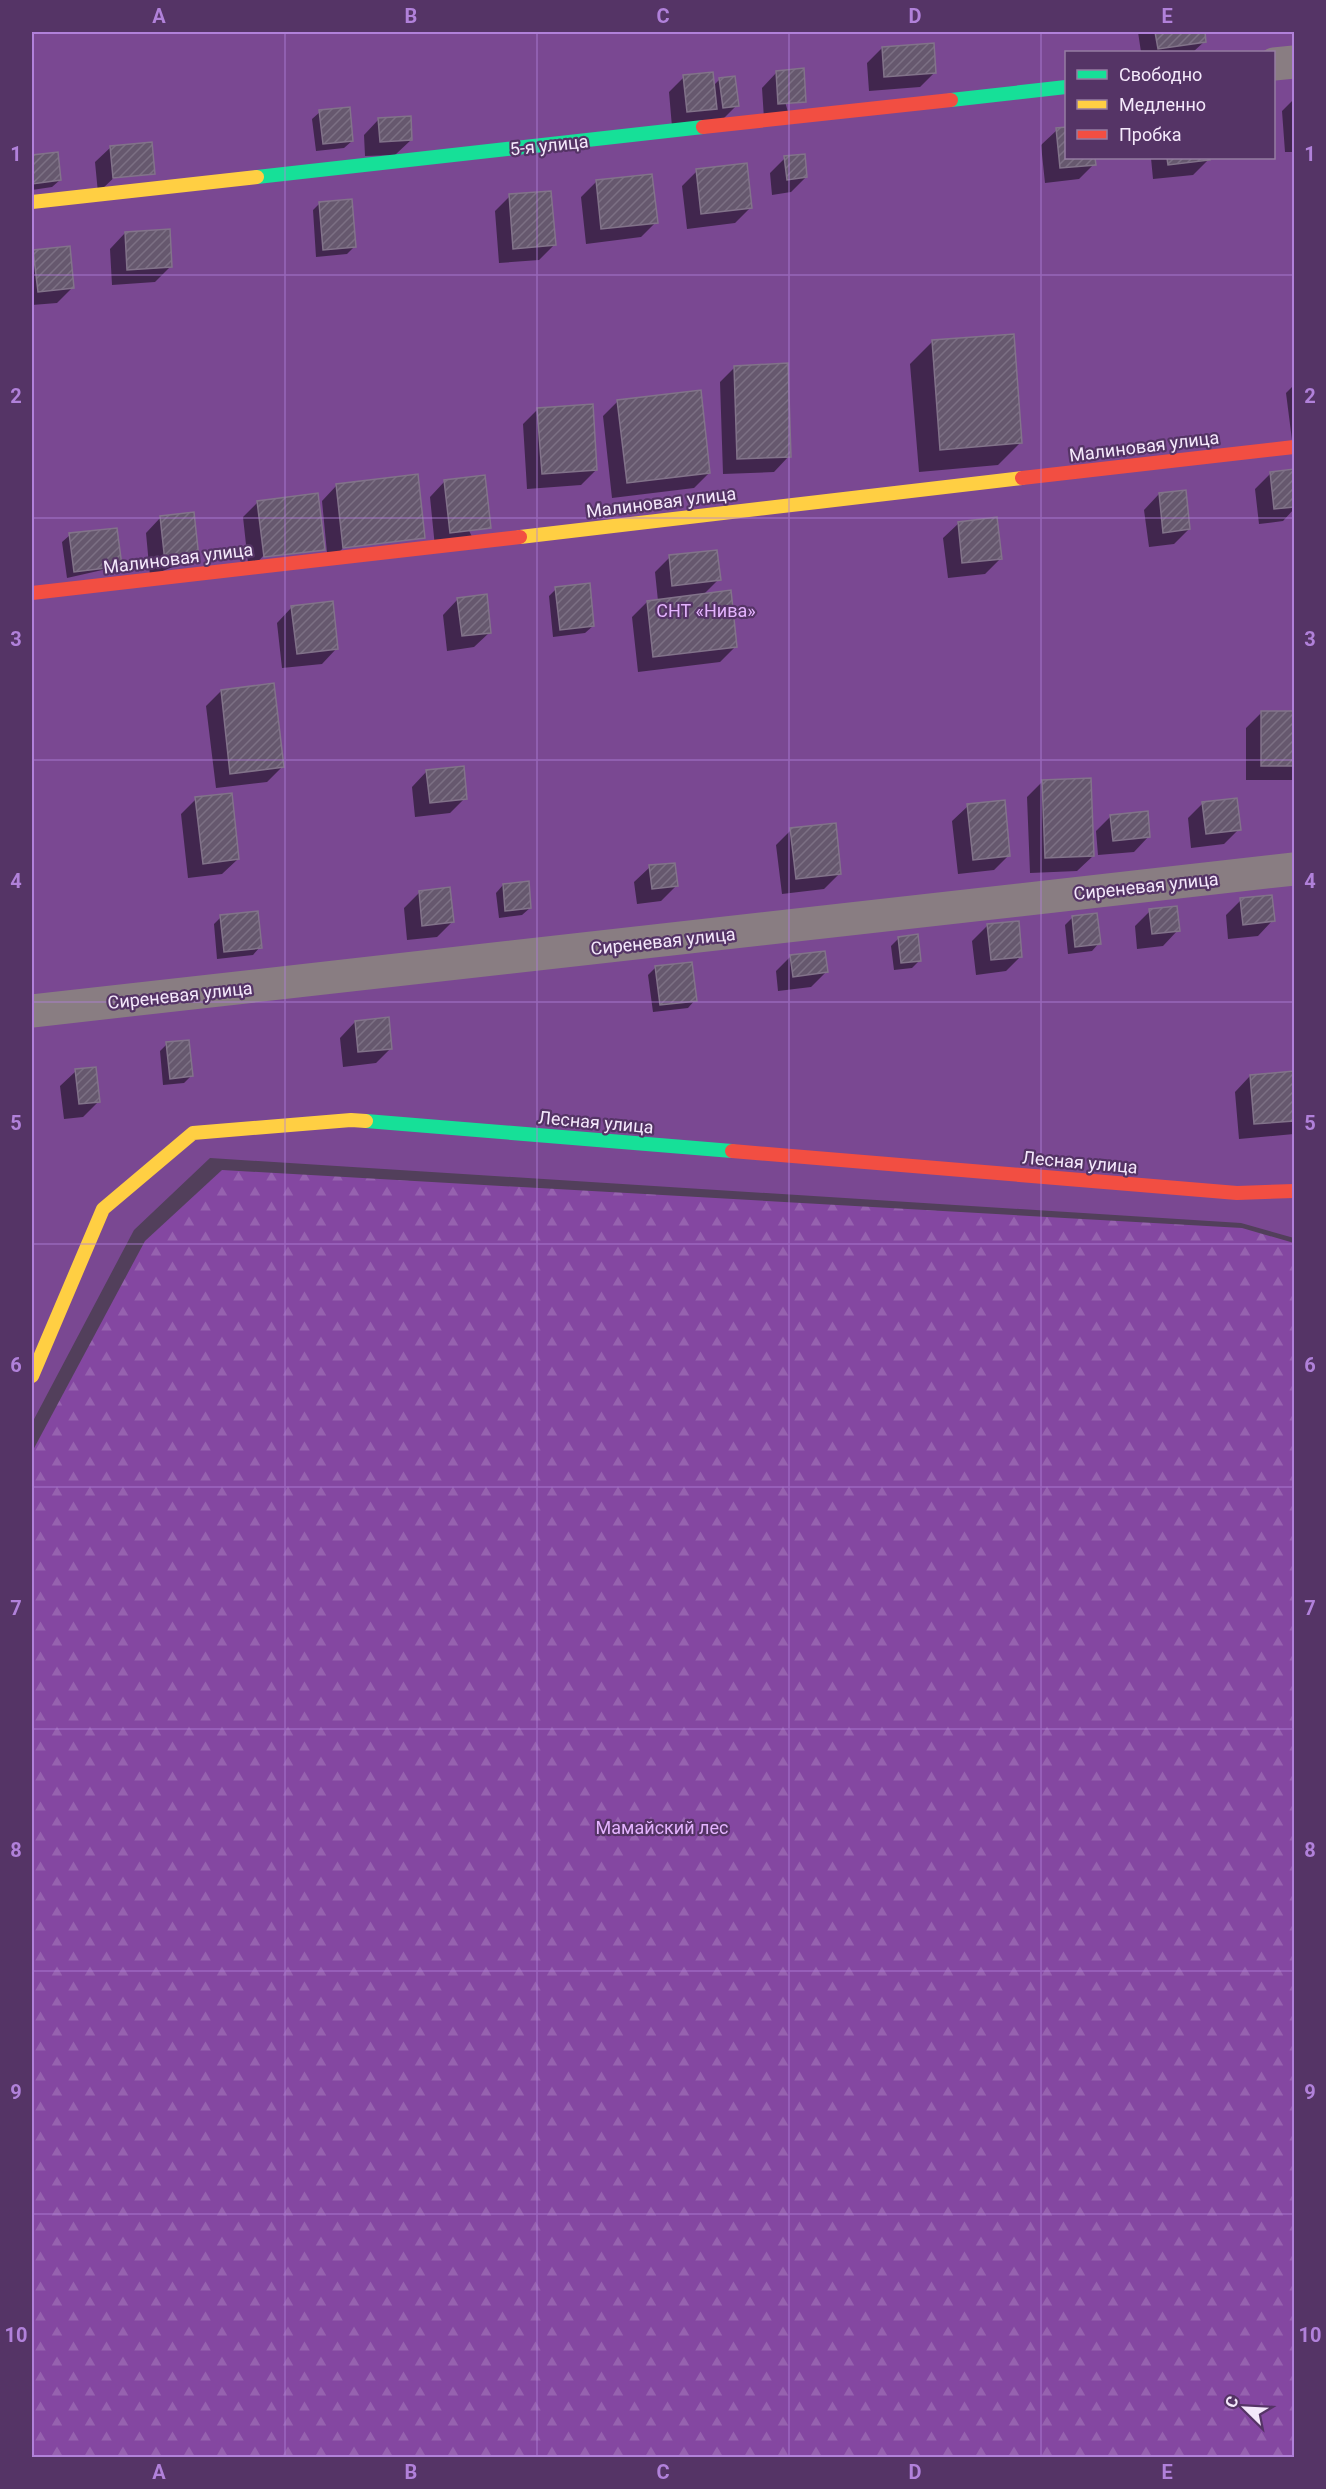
<svg xmlns="http://www.w3.org/2000/svg" width="1326" height="2489" font-family="Roboto,sans-serif">
<defs>
<pattern id="forest-firs" width="22" height="20" patternUnits="userSpaceOnUse" patternTransform="scale(1.5)"><rect width="22" height="20" fill="#8447a1"/><path d="M5 1l3.5 6h-7zM16 11l3.5 6h-7z" fill="#9662af"/></pattern>
<pattern id="building-hatch" width="6" height="6" patternUnits="userSpaceOnUse" patternTransform="scale(1.5)"><rect width="6" height="6" fill="#66586e"/><path d="M-1 1l2-2M0 6l6-6M5 7l2-2" fill="none" stroke="#7c7084"/></pattern>
</defs>
<rect width="100%" height="100%" fill="#523f5b"/>
<path fill="#7a4892" fill-rule="evenodd" d="M 32,32 L 1294,32 L 1294,1238 L 1241,1223 L 210,1158 L 134,1230 L 32,1423 ZM 1066,52 L 1274,52 L 1274,158 L 1066,158 Z"/>
<path fill="url(#forest-firs)" d="M 222,1170 L 1242,1228 L 1294,1243 L 1294,2457 L 32,2457 L 32,1452 L 145,1241 Z"/>
<path fill="#0007" d="M 1138,32 L 1203,32 L 1205,41 L 1193,52 L 1141,52 Z
M 882,48 L 935,72 L 920,87 L 869,91 L 867,63 Z
M 777,72 L 789,116 L 764,119 L 762,88 Z
M 684,77 L 713,86 L 720,79 L 737,105 L 722,120 L 672,127 L 669,92 Z
M 1294,99 L 1294,152 L 1285,152 L 1282,111 Z
M 320,112 L 352,141 L 344,148 L 316,151 L 312,119 Z
M 379,119 L 411,140 L 395,155 L 365,156 L 364,135 Z
M 1066,129 L 1066,158 L 1094,158 L 1094,164 L 1079,179 L 1045,183 L 1041,145 L 1057,130 Z
M 150,143 L 98,193 L 95,162 L 111,147 Z
M 56,154 L 60,180 L 52,187 L 32,190 L 32,157 Z
M 785,158 L 806,177 L 791,192 L 772,195 L 770,173 Z
M 1151,158 L 1208,158 L 1208,160 L 1193,175 L 1153,179 Z
M 697,171 L 750,208 L 735,223 L 687,229 L 682,186 Z
M 596,182 L 656,222 L 641,237 L 586,244 L 581,197 Z
M 510,196 L 554,245 L 539,260 L 499,263 L 495,211 Z
M 320,203 L 355,246 L 347,254 L 316,257 L 313,210 Z
M 125,233 L 171,266 L 155,282 L 112,285 L 110,249 Z
M 34,252 L 73,287 L 57,303 L 32,305 L 32,254 Z
M 933,341 L 1020,443 L 998,465 L 919,472 L 910,364 Z
M 735,367 L 789,456 L 774,472 L 723,474 L 720,382 Z
M 1294,385 L 1294,439 L 1292,440 L 1286,393 Z
M 618,401 L 709,473 L 694,488 L 612,498 L 603,416 Z
M 538,409 L 596,470 L 581,485 L 527,489 L 523,424 Z
M 1294,470 L 1294,509 L 1283,521 L 1259,524 L 1255,489 L 1270,474 Z
M 416,476 L 328,563 L 322,501 L 337,485 Z
M 445,481 L 475,543 L 435,547 L 430,497 Z
M 1159,494 L 1189,529 L 1174,544 L 1149,547 L 1144,510 Z
M 317,495 L 249,572 L 243,517 L 258,502 Z
M 161,517 L 198,557 L 150,576 L 146,533 Z
M 959,523 L 1000,559 L 985,574 L 948,578 L 943,538 Z
M 70,535 L 120,566 L 67,578 L 62,542 Z
M 670,557 L 719,579 L 703,595 L 735,647 L 720,662 L 638,672 L 632,617 L 647,602 L 658,601 L 655,572 Z
M 556,589 L 593,626 L 585,633 L 553,637 L 549,596 Z
M 458,599 L 490,632 L 474,647 L 447,651 L 443,615 Z
M 292,607 L 337,648 L 322,664 L 282,668 L 277,623 Z
M 221,691 L 282,767 L 267,782 L 216,788 L 206,706 Z
M 1294,712 L 1294,780 L 1246,780 L 1246,728 L 1261,713 Z
M 427,771 L 465,798 L 450,813 L 415,817 L 412,787 Z
M 1042,782 L 1093,856 L 1077,871 L 1030,873 L 1027,797 Z
M 196,799 L 238,859 L 222,874 L 188,878 L 181,814 Z
M 1203,803 L 1239,829 L 1224,844 L 1191,848 L 1188,818 Z
M 968,806 L 1009,855 L 994,870 L 958,874 L 952,821 Z
M 1111,816 L 1149,836 L 1134,852 L 1098,855 L 1096,831 Z
M 791,830 L 839,874 L 824,889 L 782,894 L 776,845 Z
M 650,867 L 676,886 L 661,901 L 637,904 L 634,882 Z
M 503,885 L 530,908 L 522,915 L 499,918 L 496,893 Z
M 419,893 L 452,922 L 437,937 L 407,940 L 404,908 Z
M 1241,900 L 1273,920 L 1258,936 L 1228,939 L 1226,915 Z
M 1150,911 L 1178,930 L 1163,946 L 1137,949 L 1135,926 Z
M 221,917 L 260,947 L 253,955 L 217,959 L 214,924 Z
M 1073,917 L 1099,943 L 1092,951 L 1068,954 L 1065,925 Z
M 988,925 L 1021,956 L 1006,971 L 976,975 L 972,941 Z
M 899,938 L 920,960 L 912,968 L 894,970 L 891,946 Z
M 791,956 L 826,972 L 811,987 L 778,991 L 776,971 Z
M 656,967 L 695,1000 L 688,1008 L 653,1012 L 648,975 Z
M 355,1022 L 391,1048 L 376,1063 L 343,1067 L 340,1038 Z
M 167,1044 L 191,1076 L 184,1083 L 163,1085 L 160,1051 Z
M 76,1071 L 98,1102 L 83,1117 L 64,1119 L 60,1086 Z
M 1294,1073 L 1294,1134 L 1239,1139 L 1235,1092 L 1250,1076 Z"/>
<path fill="url(#building-hatch)" stroke="#82738a" stroke-width="1.5" d="M 1155,32 L 1205,32 L 1206,42 L 1158,49 Z
M 934,43 L 936,73 L 884,77 L 882,47 Z
M 804,68 L 806,102 L 778,104 L 776,71 Z
M 713,72 L 717,109 L 687,112 L 683,75 Z
M 735,76 L 739,106 L 723,108 L 719,78 Z
M 350,107 L 353,141 L 323,144 L 319,110 Z
M 411,116 L 412,140 L 380,142 L 378,118 Z
M 1066,127 L 1066,158 L 1095,158 L 1096,165 L 1060,168 L 1056,128 Z
M 152,142 L 155,174 L 113,178 L 110,146 Z
M 58,152 L 61,180 L 32,184 L 32,155 Z
M 805,154 L 807,177 L 787,180 L 784,156 Z
M 1167,158 L 1209,158 L 1210,160 L 1168,165 Z
M 747,163 L 752,208 L 701,214 L 696,169 Z
M 652,174 L 658,223 L 601,229 L 596,180 Z
M 551,191 L 556,245 L 513,249 L 509,194 Z
M 352,199 L 356,247 L 323,250 L 319,202 Z
M 170,229 L 172,267 L 127,270 L 125,232 Z
M 70,246 L 74,288 L 38,292 L 33,250 Z
M 1014,334 L 1022,443 L 940,450 L 932,340 Z
M 788,363 L 791,457 L 737,459 L 734,366 Z
M 701,390 L 710,473 L 627,483 L 617,400 Z
M 593,404 L 597,470 L 542,474 L 537,408 Z
M 1294,469 L 1294,507 L 1274,509 L 1270,472 Z
M 418,474 L 425,538 L 343,548 L 336,484 Z
M 485,475 L 491,528 L 450,533 L 444,480 Z
M 1186,490 L 1190,529 L 1163,533 L 1159,493 Z
M 318,493 L 325,550 L 264,557 L 257,501 Z
M 194,512 L 199,558 L 165,562 L 160,516 Z
M 997,517 L 1002,559 L 962,563 L 958,522 Z
M 117,528 L 122,566 L 74,572 L 69,533 Z
M 717,550 L 721,580 L 672,586 L 669,555 Z
M 590,583 L 594,626 L 560,630 L 555,587 Z
M 731,590 L 737,647 L 653,657 L 647,601 Z
M 487,594 L 491,633 L 462,636 L 457,598 Z
M 333,601 L 338,649 L 297,654 L 291,606 Z
M 274,683 L 284,767 L 230,774 L 221,690 Z
M 1261,711 L 1294,711 L 1294,766 L 1261,766 Z
M 464,766 L 467,799 L 430,803 L 426,770 Z
M 1091,778 L 1094,856 L 1045,858 L 1042,780 Z
M 232,793 L 239,859 L 203,864 L 195,797 Z
M 1237,798 L 1241,830 L 1206,834 L 1202,802 Z
M 1005,800 L 1010,856 L 973,860 L 967,804 Z
M 1148,811 L 1150,837 L 1113,841 L 1110,815 Z
M 836,823 L 841,874 L 796,879 L 790,828 Z
M 675,863 L 678,886 L 652,889 L 649,865 Z
M 529,881 L 531,908 L 505,911 L 503,884 Z
M 450,887 L 454,922 L 422,926 L 419,891 Z
M 1272,895 L 1275,921 L 1243,925 L 1240,898 Z
M 1177,906 L 1180,931 L 1152,934 L 1149,909 Z
M 258,911 L 262,948 L 224,952 L 220,915 Z
M 1097,913 L 1101,944 L 1075,947 L 1072,916 Z
M 1019,921 L 1022,957 L 991,960 L 987,924 Z
M 918,934 L 921,961 L 901,963 L 898,937 Z
M 825,951 L 828,972 L 793,977 L 790,955 Z
M 692,962 L 697,1001 L 660,1005 L 655,966 Z
M 389,1017 L 392,1049 L 358,1052 L 355,1021 Z
M 189,1040 L 193,1076 L 170,1079 L 166,1042 Z
M 96,1067 L 100,1102 L 79,1104 L 75,1069 Z
M 1294,1071 L 1294,1121 L 1254,1124 L 1250,1075 Z"/>
<g fill="none" stroke-linecap="round" stroke-linejoin="round">
<path stroke="#897d82" stroke-width="33" d="M 1274,64 L 1294,62
M 32,1011 L 1294,869"/>
<path stroke="#16e098" stroke-width="14" d="M 951,100 L 1066,87
M 257,177 L 703,127
M 366,1121 L 732,1151"/>
<path stroke="#ffcf43" stroke-width="14" d="M 32,202 L 257,177
M 520,537 L 1022,478
M 32,1376 L 103,1209 L 193,1133 L 351,1120 L 366,1121"/>
<path stroke="#f24e42" stroke-width="14" d="M 703,127 L 951,100
M 1022,478 L 1294,447
M 32,593 L 520,537
M 732,1151 L 1237,1193 L 1294,1191"/>
</g>
<path fill="none" stroke="#b181da" stroke-width="1.5" stroke-opacity="0.55" d="M 285,32 L 285,2458M 537,32 L 537,2458M 789,32 L 789,2458M 1041,32 L 1041,2458M 32,275 L 1294,275M 32,518 L 1294,518M 32,760 L 1294,760M 32,1002 L 1294,1002M 32,1244 L 1294,1244M 32,1487 L 1294,1487M 32,1729 L 1294,1729M 32,1971 L 1294,1971M 32,2214 L 1294,2214"/>
<g text-anchor="middle" dominant-baseline="central" stroke-width="4.5" stroke-linejoin="round" paint-order="stroke">
<g font-size="18" fill="#f4e8fb" stroke="#553466">
<text transform="translate(549 145) rotate(-6)">5-я улица</text>
<text transform="translate(1144 446) rotate(-7)">Малиновая улица</text>
<text transform="translate(661 502) rotate(-7)">Малиновая улица</text>
<text transform="translate(178 558) rotate(-7)">Малиновая улица</text>
<text transform="translate(1146 886) rotate(-6)">Сиреневая улица</text>
<text transform="translate(663 941) rotate(-6)">Сиреневая улица</text>
<text transform="translate(180 995) rotate(-6)">Сиреневая улица</text>
<text transform="translate(596 1122) rotate(5)">Лесная улица</text>
<text transform="translate(1080 1162) rotate(5)">Лесная улица</text>
</g>
<g font-size="18" fill="#e4b3fe" stroke="#553466">
<text x="706" y="610">СНТ «Нива»</text>
<text x="662" y="1827">Мамайский лес</text>
</g>
</g>
<rect width="1326" height="2489" fill="none" stroke="#553466" stroke-width="66"/>
<rect x="1065" y="51" width="210" height="108" fill="#553466" stroke="#957ca2" stroke-width="1.5"/>
<rect x="1077" y="70" width="30" height="9" fill="#16e098" stroke="#957ca2" stroke-width="1.5"/>
<text x="1119" y="81" font-size="18" fill="#f4e8fb">Свободно</text>
<rect x="1077" y="100" width="30" height="9" fill="#ffcf43" stroke="#957ca2" stroke-width="1.5"/>
<text x="1119" y="111" font-size="18" fill="#f4e8fb">Медленно</text>
<rect x="1077" y="130" width="30" height="9" fill="#f24e42" stroke="#957ca2" stroke-width="1.5"/>
<text x="1119" y="141" font-size="18" fill="#f4e8fb">Пробка</text>
<g transform="translate(1245 2408) rotate(294)" stroke="#553466" stroke-width="4.5" paint-order="stroke">
<path d="M0-4.5L10 22L0 15L-10 22Z" fill="#f4e8fb"/>
<text y="-9" font-size="16" font-weight="bold" text-anchor="middle" fill="#f4e8fb">С</text>
</g>
<rect x="33" y="33" width="1260" height="2423" fill="none" stroke="#b181da" stroke-width="2"/>
<g font-size="20" text-anchor="middle" font-weight="bold" fill="#b181da">
<text x="159" y="23">A</text>
<text x="411" y="23">B</text>
<text x="663" y="23">C</text>
<text x="915" y="23">D</text>
<text x="1167" y="23">E</text>
<text x="16" y="161">1</text>
<text x="1310" y="161">1</text>
<text x="16" y="403">2</text>
<text x="1310" y="403">2</text>
<text x="16" y="646">3</text>
<text x="1310" y="646">3</text>
<text x="16" y="888">4</text>
<text x="1310" y="888">4</text>
<text x="16" y="1130">5</text>
<text x="1310" y="1130">5</text>
<text x="16" y="1372">6</text>
<text x="1310" y="1372">6</text>
<text x="16" y="1615">7</text>
<text x="1310" y="1615">7</text>
<text x="16" y="1857">8</text>
<text x="1310" y="1857">8</text>
<text x="16" y="2099">9</text>
<text x="1310" y="2099">9</text>
<text x="16" y="2342">10</text>
<text x="1310" y="2342">10</text>
<text x="159" y="2479">A</text>
<text x="411" y="2479">B</text>
<text x="663" y="2479">C</text>
<text x="915" y="2479">D</text>
<text x="1167" y="2479">E</text>
</g>
</svg>
